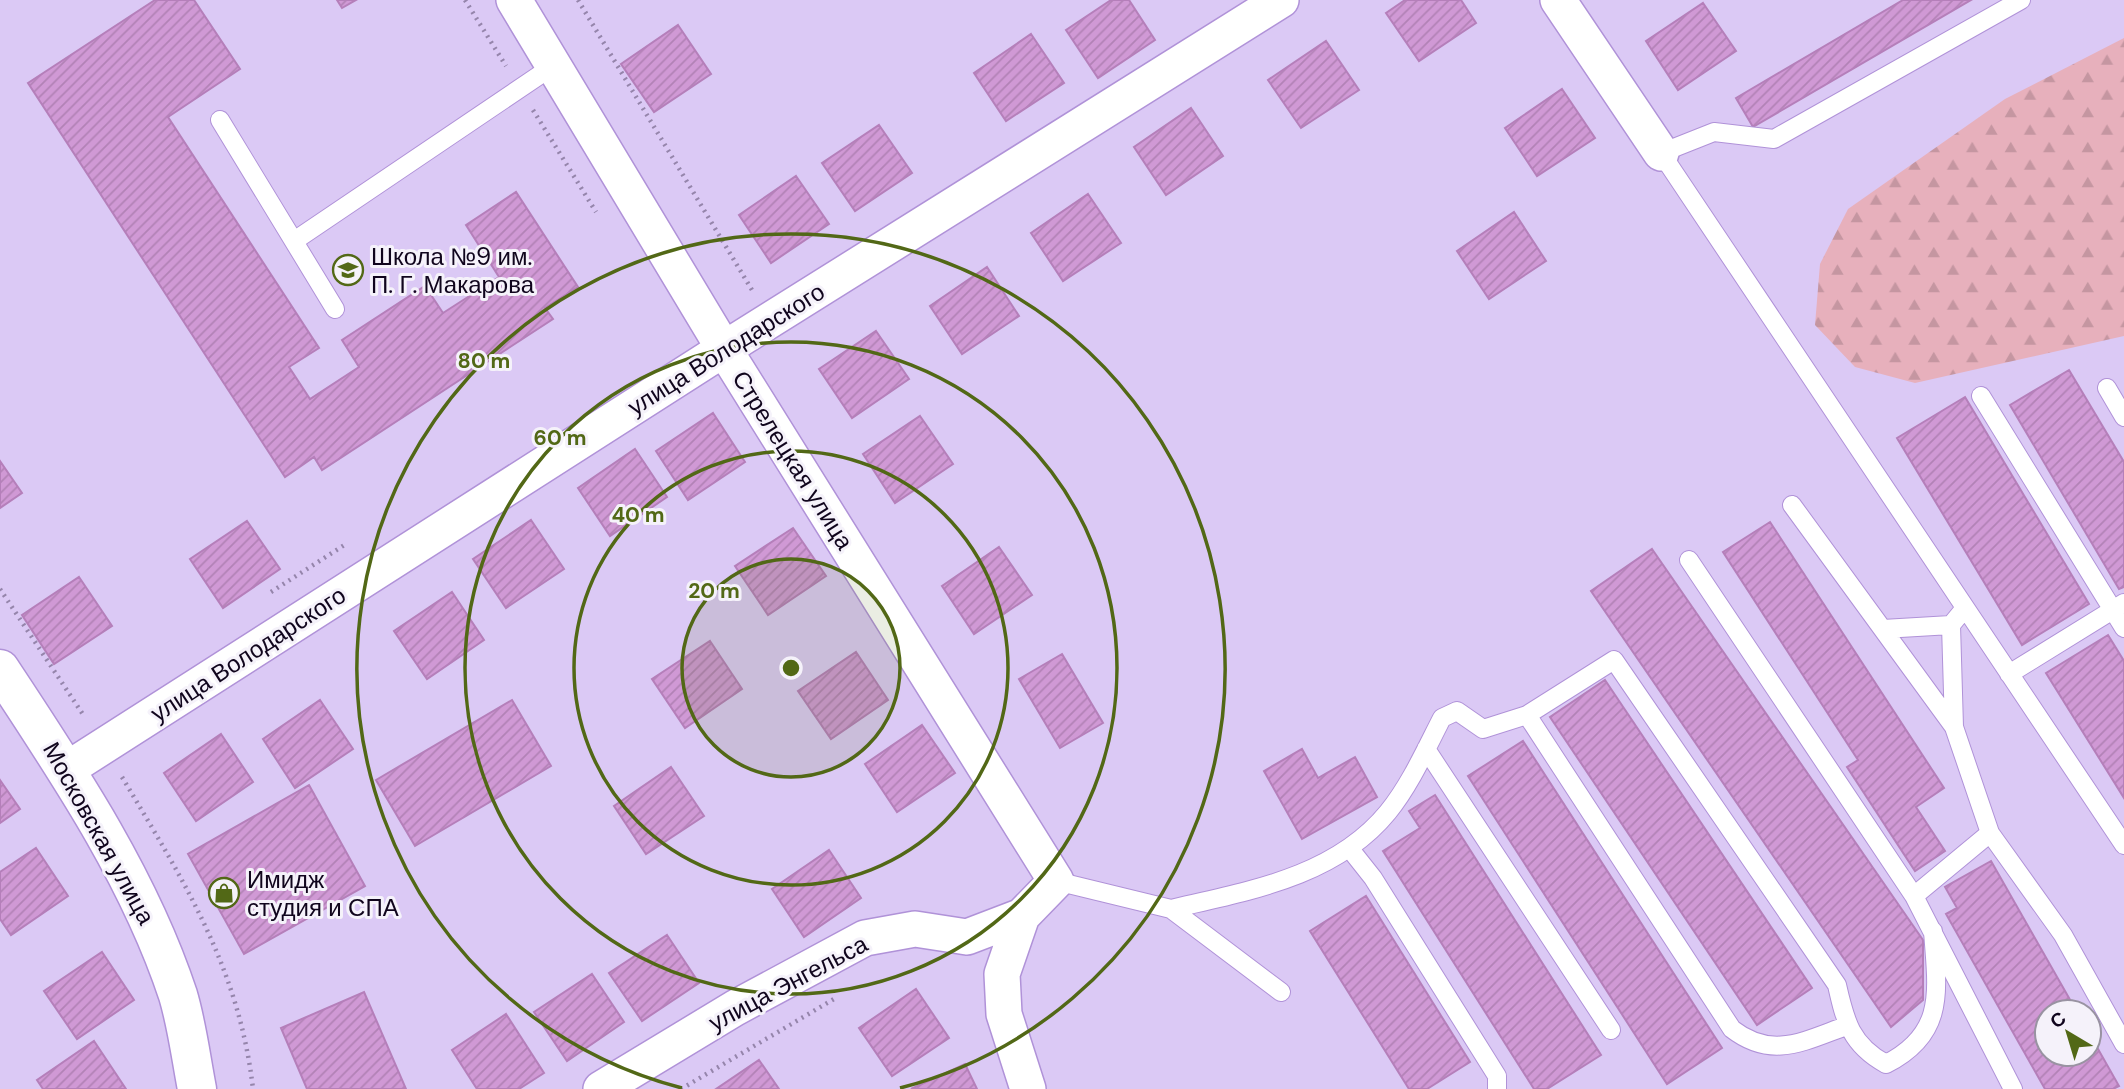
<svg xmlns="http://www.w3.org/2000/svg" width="2124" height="1089" font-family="'DM Sans',sans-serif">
<defs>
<pattern id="forest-firs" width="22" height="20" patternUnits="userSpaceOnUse" patternTransform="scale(1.75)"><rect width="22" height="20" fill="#e7b0bc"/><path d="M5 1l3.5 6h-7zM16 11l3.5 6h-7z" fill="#c596a1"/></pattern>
<pattern id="building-hatch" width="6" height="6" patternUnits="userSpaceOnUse" patternTransform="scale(1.75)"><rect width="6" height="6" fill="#d099d5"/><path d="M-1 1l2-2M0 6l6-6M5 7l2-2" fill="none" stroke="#b282b6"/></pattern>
</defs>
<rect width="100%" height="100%" fill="#dbc9f5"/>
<path fill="url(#forest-firs)" d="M 2124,38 L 2124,336 L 1915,383 L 1855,367 L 1815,325 L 1820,264 L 1848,209 L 2005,99 Z"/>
<path fill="url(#building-hatch)" stroke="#b57fba" stroke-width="2" d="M 155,0 L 194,0 L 240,69 L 168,117 L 319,348 L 289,367 L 310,399 L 359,367 L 342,340 L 425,286 L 443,313 L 499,277 L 466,225 L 516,192 L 578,287 L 545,308 L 553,319 L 322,470 L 314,457 L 285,477 L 28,83 Z
M 337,0 L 356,0 L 342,8 Z
M 1111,0 L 1129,0 L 1155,40 L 1098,78 L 1066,30 Z
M 1405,0 L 1461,0 L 1476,23 L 1419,61 L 1386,13 Z
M 1903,0 L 1971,0 L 1753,127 L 1736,98 Z
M 1703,3 L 1736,51 L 1678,90 L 1646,41 Z
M 678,25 L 711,74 L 654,112 L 621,64 Z
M 1031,34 L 1064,83 L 1006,121 L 974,73 Z
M 1326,41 L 1359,90 L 1301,128 L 1268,80 Z
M 1562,89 L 1595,138 L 1537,176 L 1505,128 Z
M 1191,108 L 1223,156 L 1166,195 L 1134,147 Z
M 879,125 L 912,173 L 855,211 L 822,163 Z
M 796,176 L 829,224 L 771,263 L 739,215 Z
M 1088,194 L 1121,243 L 1063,281 L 1031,233 Z
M 1514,212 L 1546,261 L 1489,299 L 1457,251 Z
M 987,267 L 1019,316 L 962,354 L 930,306 Z
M 876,331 L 909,379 L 852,418 L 819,369 Z
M 2069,370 L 2124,462 L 2124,587 L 2119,589 L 2010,405 Z
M 1965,397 L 2089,604 L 2022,645 L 1897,438 Z
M 713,413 L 745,462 L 688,500 L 656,451 Z
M 920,416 L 953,464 L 895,503 L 863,454 Z
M 635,449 L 667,497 L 610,536 L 578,488 Z
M 0,461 L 22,493 L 0,508 Z
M 531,520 L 564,569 L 506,608 L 473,559 Z
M 247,521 L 280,569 L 223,608 L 190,559 Z
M 1770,522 L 1944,788 L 1916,807 L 1945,851 L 1915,871 L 1847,767 L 1858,760 L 1723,552 Z
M 793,528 L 826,576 L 768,615 L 735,566 Z
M 999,547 L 1032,595 L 974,634 L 942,586 Z
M 1652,549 L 1923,940 L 1923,1000 L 1891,1027 L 1591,591 Z
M 79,577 L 112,626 L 54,664 L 22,615 Z
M 452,592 L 484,640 L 427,679 L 394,631 Z
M 2108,635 L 2124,661 L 2124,798 L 2046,673 Z
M 710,641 L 742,689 L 685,728 L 652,679 Z
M 856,652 L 888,700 L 831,739 L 798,691 Z
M 1062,654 L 1103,723 L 1060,748 L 1019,679 Z
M 1605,680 L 1812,988 L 1757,1025 L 1550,717 Z
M 320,700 L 353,749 L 295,788 L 263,739 Z
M 512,700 L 551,766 L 415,846 L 376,780 Z
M 922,725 L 955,773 L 897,812 L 865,764 Z
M 221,734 L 253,782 L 196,821 L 164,773 Z
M 1523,741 L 1722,1048 L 1667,1084 L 1468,776 Z
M 1302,749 L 1318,778 L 1355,757 L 1377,797 L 1302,839 L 1264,771 Z
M 671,767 L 704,816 L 646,854 L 614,806 Z
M 0,780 L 20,809 L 0,823 Z
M 309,785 L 365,886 L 244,954 L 188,854 Z
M 1435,795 L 1601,1055 L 1547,1089 L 1534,1089 L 1383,851 L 1420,828 L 1409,811 Z
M 36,848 L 68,896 L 11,935 L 0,919 L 0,872 Z
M 829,850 L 861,898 L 804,937 L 772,889 Z
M 1991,861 L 2077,1012 L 2047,1012 L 2047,1054 L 2089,1054 L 2089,1033 L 2119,1086 L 2113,1089 L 2045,1089 L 1946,914 L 1957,908 L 1945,887 Z
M 1366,896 L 1470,1062 L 1427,1089 L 1409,1089 L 1310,931 Z
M 667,935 L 699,983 L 642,1021 L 609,973 Z
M 102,952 L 134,1000 L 77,1039 L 44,991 Z
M 592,974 L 624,1022 L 567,1061 L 534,1012 Z
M 916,989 L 949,1038 L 892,1076 L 859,1028 Z
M 364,992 L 406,1089 L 307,1089 L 281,1028 Z
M 506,1014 L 544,1073 L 519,1089 L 477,1089 L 452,1050 Z
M 94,1041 L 126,1089 L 43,1089 L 37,1080 Z
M 759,1060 L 779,1089 L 716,1089 Z
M 965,1064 L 977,1089 L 911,1089 Z"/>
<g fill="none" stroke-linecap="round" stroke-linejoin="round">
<g stroke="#b092d8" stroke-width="20">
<path id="service" d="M 2021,0 L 1774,139 L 1714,132 L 1661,153 L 2124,845
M 220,120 L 335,309
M 294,241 L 553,66
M 2107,388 L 2124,417
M 1981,396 L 2124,628
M 1792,505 L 1954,727
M 1689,560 L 1914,896 L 1990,833
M 1965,608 L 1951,625 L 1954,727 L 1990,833 L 2063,935 L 2124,1044
M 1883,629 L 1951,625
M 2009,674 L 2124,603
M 1527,715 L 1732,1029 C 1772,1060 1804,1041 1846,1026
M 1426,749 L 1611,1030
M 1350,849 L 1373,878 L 1497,1076 L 1497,1089
M 1056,881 L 1171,909 L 1281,992
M 1914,896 L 2013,1089
M 1171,909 C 1248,891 1335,877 1388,812 C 1410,785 1426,749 1442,718 L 1457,711 L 1483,729 L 1527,715 L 1614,660 L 1837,985 C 1845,1021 1851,1045 1886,1064 C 1947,1033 1937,989 1933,931"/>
</g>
<g stroke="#b092d8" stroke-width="38">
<path id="minor" d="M 514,0 L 724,349 L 1056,881 L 1022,916 L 967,937 L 915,929 L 865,938 L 735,1008 L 601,1089
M 1558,0 L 1661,153
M 66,770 L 724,349 L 1281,0
M 1022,916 L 1002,974 L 1004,1014 L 1028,1089"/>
</g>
<g stroke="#b092d8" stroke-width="41">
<path id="tertiary" d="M 0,669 C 68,772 139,877 178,995 C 187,1025 191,1058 197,1089"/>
</g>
<path stroke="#9585ab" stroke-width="4.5" stroke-dasharray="2 5" stroke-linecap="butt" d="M 465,0 L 506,66
M 578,0 L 752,290
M 533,110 L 596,212
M 0,589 L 84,716
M 271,592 L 346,544
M 122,777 C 183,880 239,967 253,1089
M 681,1089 L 834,999"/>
<use href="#service" stroke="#fff" stroke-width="18"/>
<use href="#minor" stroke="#fff" stroke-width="35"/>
<use href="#tertiary" stroke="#fff" stroke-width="38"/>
</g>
<circle cx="791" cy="668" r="109" fill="#526816" fill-opacity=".12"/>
<g fill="none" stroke="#526816" stroke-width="3.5">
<circle cx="791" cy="668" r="109"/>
<circle cx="791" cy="668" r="217"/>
<circle cx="791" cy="668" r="326"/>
<path d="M682 1088A434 434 0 1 1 900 1088"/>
</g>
<defs>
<g id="school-ring" transform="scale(1.575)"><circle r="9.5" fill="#f5f2fa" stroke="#526816" stroke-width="1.5"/><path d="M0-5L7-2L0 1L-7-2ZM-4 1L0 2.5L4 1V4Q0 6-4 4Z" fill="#526816"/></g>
<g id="shop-ring" transform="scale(1.575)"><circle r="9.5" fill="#f5f2fa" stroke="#526816" stroke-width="1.5"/><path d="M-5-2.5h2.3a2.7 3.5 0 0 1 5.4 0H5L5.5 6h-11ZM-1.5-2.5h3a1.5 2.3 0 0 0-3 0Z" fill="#526816"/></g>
</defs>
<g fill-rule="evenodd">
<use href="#school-ring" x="348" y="270"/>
<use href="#shop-ring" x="224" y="893"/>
</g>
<g text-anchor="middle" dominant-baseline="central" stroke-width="6" stroke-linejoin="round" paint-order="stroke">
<g font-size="24" fill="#10051d" stroke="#f5f2fa" text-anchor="start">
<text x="371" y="256">Школа №9 им.<tspan x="371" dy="28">П. Г. Макарова</tspan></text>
<text x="247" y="879">Имидж<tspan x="247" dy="28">студия и СПА</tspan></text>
</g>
<g font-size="24" fill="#10051d" stroke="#f5f2fa">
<text transform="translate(726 349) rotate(-32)">улица Володарского</text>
<text transform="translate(793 460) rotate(58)">Стрелецкая улица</text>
<text transform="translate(248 654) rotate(-33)">улица Володарского</text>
<text transform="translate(99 833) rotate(61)">Московская улица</text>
<text transform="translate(788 983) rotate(-28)">улица Энгельса</text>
</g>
</g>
<circle cx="791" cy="668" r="10" fill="#526816" stroke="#f5f2fa" stroke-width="3.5"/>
<g font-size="21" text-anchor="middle" font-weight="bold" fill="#526816" stroke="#f5f2fa" stroke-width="6" stroke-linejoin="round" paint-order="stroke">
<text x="484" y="368">80 m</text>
<text x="560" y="445">60 m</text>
<text x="638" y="522">40 m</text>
<text x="714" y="598">20 m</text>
</g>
<g transform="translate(2068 1033) rotate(322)"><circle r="33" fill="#f5f2fa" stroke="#9993a2" stroke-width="2"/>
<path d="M0-5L12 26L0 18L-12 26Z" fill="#526816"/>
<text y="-10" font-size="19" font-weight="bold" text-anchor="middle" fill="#10051d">С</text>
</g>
</svg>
